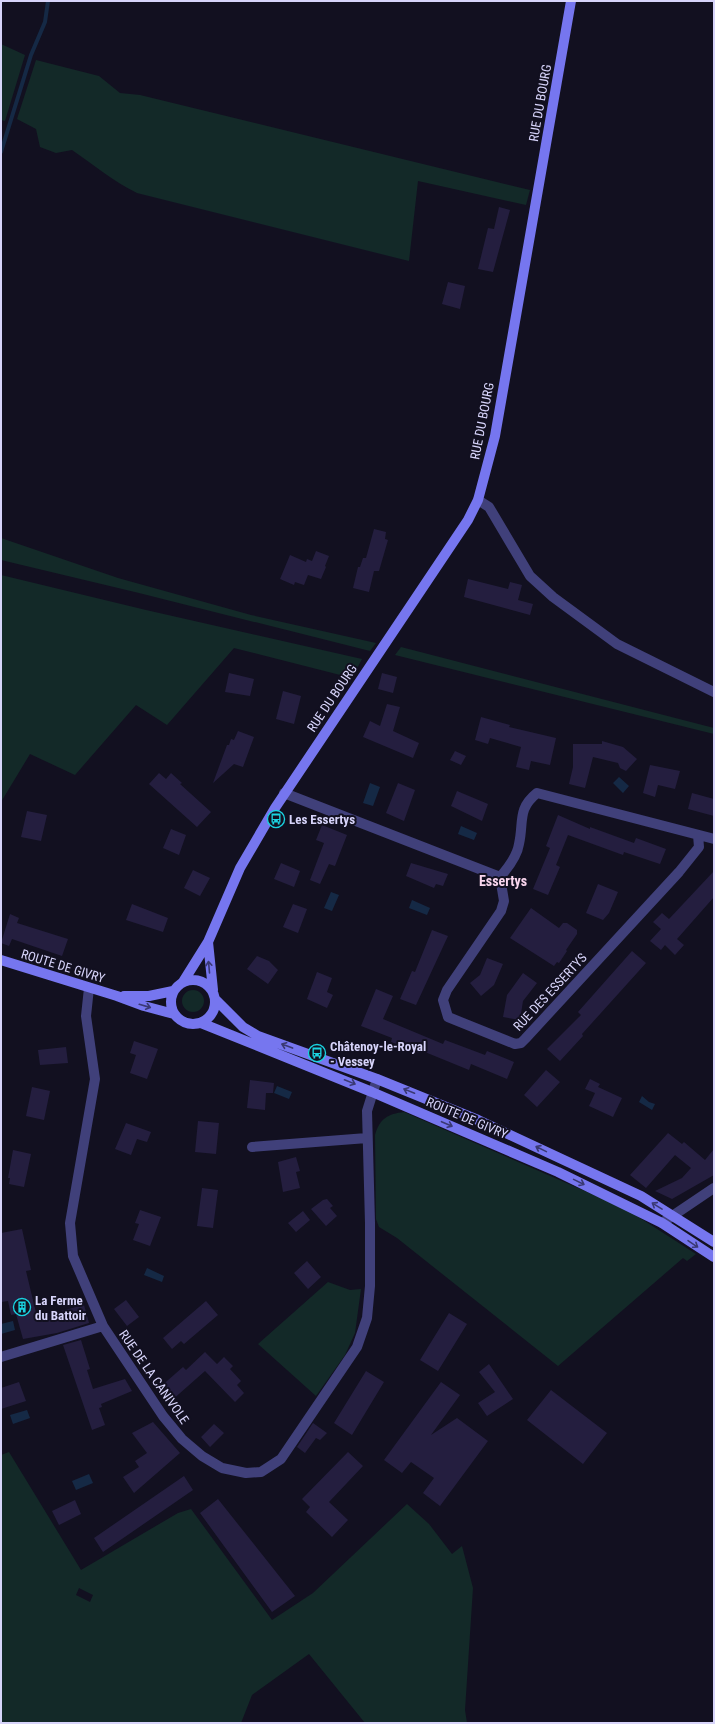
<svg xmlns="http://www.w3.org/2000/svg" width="715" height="1724" font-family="'Roboto Condensed',sans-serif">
<rect width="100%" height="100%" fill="#121020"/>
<path fill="#132928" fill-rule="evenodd" d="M 1,44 L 25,55 L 5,121 L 1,120 Z
M 36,60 L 99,76 L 120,93 L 140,95 L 530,190 L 526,205 L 418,181 L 409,261 L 137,193 C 114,182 94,165 72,150 L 56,153 L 40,147 L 36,129 L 17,119 Z
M 1,538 L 118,578 L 251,615 L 376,643 L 370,651 L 139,593 L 1,560 Z
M 1,575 L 146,610 L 362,659 L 352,678 L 234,648 L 167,725 L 136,705 L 75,775 L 30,754 L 1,802 Z
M 401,647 L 714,728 L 714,734 L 395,655 Z
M182 1001a11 11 0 1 1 22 0a11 11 0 1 1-22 0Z
M 404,1112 L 626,1209 L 696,1254 L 687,1261 L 683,1258 L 558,1366 L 397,1238 L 379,1227 L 376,1219 L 375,1135 C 380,1118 388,1114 404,1112 Z
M 328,1282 L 350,1290 L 361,1289 L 355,1333 L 345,1355 L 316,1396 L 258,1344 Z
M 9,1452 L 81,1570 L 178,1513 L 191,1509 L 272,1620 L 313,1593 L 407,1504 L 429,1524 L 452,1554 L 462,1546 L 473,1588 L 465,1710 L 467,1723 L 365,1723 L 309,1654 L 252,1695 L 241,1723 L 1,1723 L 1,1455 ZM 79,1588 L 93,1595 L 90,1602 L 76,1595 Z"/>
<path fill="#152945" d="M 619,777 L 629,786 L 623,793 L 613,783 Z
M 370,783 L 380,787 L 373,806 L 363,803 Z
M 461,826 L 477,833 L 474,840 L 458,834 Z
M 331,892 L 339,895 L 332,911 L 324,908 Z
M 412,900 L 430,908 L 427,915 L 409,908 Z
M 277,1086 L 292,1092 L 289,1099 L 274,1093 Z
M 642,1096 L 649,1102 L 655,1104 L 652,1110 L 639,1102 Z
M 147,1268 L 164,1276 L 162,1282 L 144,1275 Z
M 13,1321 L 15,1330 L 1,1334 L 1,1324 Z
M 27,1410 L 30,1418 L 13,1424 L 10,1415 Z
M 89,1474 L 93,1483 L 76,1490 L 72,1481 Z"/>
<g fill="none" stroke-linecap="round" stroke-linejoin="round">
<path stroke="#152945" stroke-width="4" d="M 1,152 L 31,55 L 45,22 L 48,1"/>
</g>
<path fill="#241e3f" d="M 499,207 L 510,210 L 493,272 L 478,269 L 488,228 L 494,229 Z
M 448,282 L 465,286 L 460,309 L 442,304 Z
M 374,529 L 386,532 L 385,539 L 388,540 L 379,571 L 374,571 L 369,592 L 353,588 L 358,567 L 360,567 L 363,558 L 366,558 Z
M 316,551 L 329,556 L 325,566 L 326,567 L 321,579 L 308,575 L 304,585 L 295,582 L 294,585 L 280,579 L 290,555 L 306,562 L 307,559 L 312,561 Z
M 468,579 L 508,589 L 510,582 L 522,585 L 518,600 L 533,604 L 530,615 L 464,597 Z
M 229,673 L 254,679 L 250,696 L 225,692 Z
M 382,673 L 397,677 L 393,693 L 378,689 Z
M 283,691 L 301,696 L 294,724 L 276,719 Z
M 387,704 L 400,707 L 393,731 L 419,743 L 413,758 L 363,737 L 370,721 L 380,726 Z
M 481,717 L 510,725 L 509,727 L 556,738 L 550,765 L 531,761 L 529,770 L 516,767 L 521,747 L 490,738 L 488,744 L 475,740 Z
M 238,731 L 254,737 L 243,767 L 234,764 L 213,783 L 227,745 L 229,745 L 231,739 L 234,740 Z
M 602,741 L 623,747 L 637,759 L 626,771 L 620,768 L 618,763 L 593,757 L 585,788 L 569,784 L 573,767 L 573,744 L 602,744 Z
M 455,751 L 466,756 L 461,765 L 450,760 Z
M 650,765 L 680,771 L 675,789 L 658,785 L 655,797 L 643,793 Z
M 159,773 L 166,779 L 171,773 L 182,783 L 180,784 L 211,812 L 197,827 L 149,784 Z
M 398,783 L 415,790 L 404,821 L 386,813 Z
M 457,791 L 488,804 L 482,821 L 451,806 Z
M 692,793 L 714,799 L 714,816 L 688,809 Z
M 27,811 L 47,815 L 41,841 L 21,837 Z
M 558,815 L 590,829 L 590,827 L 634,843 L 636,838 L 666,849 L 660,864 L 624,852 L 623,855 L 568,835 L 556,865 L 560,867 L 548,895 L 533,889 L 550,848 L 546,846 Z
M 322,825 L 347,835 L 335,866 L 329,864 L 320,884 L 310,880 L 324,843 L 316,840 Z
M 171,829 L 186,835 L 179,855 L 163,848 Z
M 281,863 L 300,871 L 294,887 L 274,879 Z
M 411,863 L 448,874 L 443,886 L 436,884 L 434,888 L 406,876 Z
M 193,870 L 210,878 L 200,896 L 184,888 Z
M 714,871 L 714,897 L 677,939 L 684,945 L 675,955 L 665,945 L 661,950 L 650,941 L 661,929 L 653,922 L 662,913 L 669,919 Z
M 598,884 L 618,892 L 609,913 L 603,920 L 586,913 Z
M 132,904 L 168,918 L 163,932 L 126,920 Z
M 293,904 L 307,909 L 298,933 L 283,927 Z
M 531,908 L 559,928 L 563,923 L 567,923 L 577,930 L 577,934 L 566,950 L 567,951 L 559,963 L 557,962 L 554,966 L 510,938 Z
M 10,914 L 19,918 L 17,923 L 68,939 L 62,956 L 12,939 L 9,946 L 1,943 Z
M 432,930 L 448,936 L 416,1005 L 400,999 L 412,971 L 415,972 Z
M 632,951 L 646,963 L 582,1034 L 583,1036 L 560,1061 L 547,1049 L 581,1015 L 578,1012 Z
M 257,956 L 269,961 L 278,970 L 268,984 L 247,969 Z
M 487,958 L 503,964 L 494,985 L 481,996 L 470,983 L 480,975 Z
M 317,972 L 332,978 L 327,992 L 333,995 L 327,1008 L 307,999 Z
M 523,973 L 537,983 L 523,1001 L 520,1020 L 503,1017 L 507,995 Z
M 376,989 L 393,996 L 383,1019 L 443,1044 L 445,1040 L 485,1055 L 487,1051 L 514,1062 L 507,1079 L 471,1064 L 469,1070 L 420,1050 L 419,1053 L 391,1042 L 392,1038 L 361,1026 Z
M 134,1041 L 158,1049 L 147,1079 L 130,1073 L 136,1055 L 130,1053 Z
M 66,1047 L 68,1063 L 40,1065 L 38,1050 Z
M 546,1070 L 560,1082 L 537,1107 L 524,1095 Z
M 590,1079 L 600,1084 L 598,1087 L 622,1098 L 613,1117 L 589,1106 L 595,1093 L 585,1089 Z
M 250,1080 L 274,1083 L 273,1093 L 266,1093 L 265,1110 L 247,1108 Z
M 32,1087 L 50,1091 L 44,1120 L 26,1116 Z
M 198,1121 L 219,1123 L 216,1154 L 195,1152 Z
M 126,1123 L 151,1132 L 147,1142 L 137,1139 L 131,1155 L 115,1149 Z
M 668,1133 L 682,1144 L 684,1142 L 705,1160 L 714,1149 L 714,1175 L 672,1199 L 655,1191 L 682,1178 L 691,1168 L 675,1155 L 646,1188 L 630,1175 Z
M 13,1150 L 31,1154 L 24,1187 L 9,1184 L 10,1178 L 8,1178 Z
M 296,1157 L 300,1171 L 296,1172 L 300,1188 L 283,1192 L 278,1162 Z
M 202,1188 L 218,1190 L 213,1228 L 197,1226 Z
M 327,1199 L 333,1206 L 330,1208 L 337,1216 L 326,1226 L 311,1209 L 323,1200 Z
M 140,1210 L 161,1217 L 150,1246 L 133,1240 L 139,1224 L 135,1223 Z
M 303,1211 L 310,1220 L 296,1232 L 288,1223 Z
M 22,1229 L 31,1270 L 26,1271 L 37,1317 L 84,1305 L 89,1323 L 57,1333 L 23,1339 L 16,1314 L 11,1315 L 8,1301 L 1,1302 L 1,1233 Z
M 307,1261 L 321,1277 L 308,1289 L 294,1273 Z
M 126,1300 L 139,1317 L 127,1326 L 114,1309 Z
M 206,1301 L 218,1315 L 184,1344 L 181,1341 L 172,1349 L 163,1338 Z
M 449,1313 L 467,1324 L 438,1371 L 420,1360 Z
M 81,1340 L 90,1369 L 87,1370 L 93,1389 L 125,1379 L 132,1391 L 101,1404 L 102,1407 L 99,1408 L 105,1425 L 92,1430 L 63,1345 Z
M 205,1352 L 217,1364 L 224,1357 L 233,1366 L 230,1369 L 241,1381 L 237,1385 L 244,1393 L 235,1402 L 205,1371 L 171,1401 L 159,1388 L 183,1367 L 186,1370 Z
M 489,1364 L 513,1399 L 487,1416 L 478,1403 L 495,1392 L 479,1372 Z
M 366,1371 L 384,1382 L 352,1435 L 334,1423 Z
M 19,1382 L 26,1401 L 1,1409 L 1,1388 Z
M 441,1382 L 460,1395 L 431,1435 L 457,1418 L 488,1441 L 440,1506 L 423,1493 L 434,1478 L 411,1462 L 402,1473 L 384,1460 Z
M 551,1390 L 607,1433 L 583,1464 L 527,1420 Z
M 153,1422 L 180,1453 L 134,1493 L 123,1477 L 139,1467 L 135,1461 L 147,1453 L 132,1433 Z
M 313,1423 L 327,1433 L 320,1440 L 316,1438 L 305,1453 L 297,1447 Z
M 214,1424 L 224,1433 L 210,1447 L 201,1437 Z
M 348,1452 L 363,1466 L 329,1502 L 348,1520 L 332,1537 L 306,1512 L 310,1507 L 302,1499 Z
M 184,1476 L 193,1490 L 103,1552 L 94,1538 Z
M 218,1499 L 295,1596 L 272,1612 L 200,1513 Z
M 75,1500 L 81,1514 L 59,1525 L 52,1511 Z"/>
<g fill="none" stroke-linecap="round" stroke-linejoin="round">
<path stroke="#40407a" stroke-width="10" d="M 478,500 L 489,507 L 530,576 L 553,597 L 617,644 L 714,692
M 284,793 L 500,877
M 500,877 L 504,901 L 501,911 L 447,990 L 443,1000 L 448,1017 L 515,1044 L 521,1043 L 525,1039 L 679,872 L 699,847 L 698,835
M 500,877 C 508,868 517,857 519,844 C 524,822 517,809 537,793 L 714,839
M 89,988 L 86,1016 L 95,1079 L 70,1223 L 73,1256 L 103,1326 L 163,1416 L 182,1439 L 202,1456 L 222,1468 L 246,1473 L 261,1472 L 281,1459 L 357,1347 L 367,1318 L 370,1286 L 370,1223 L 367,1111 L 377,1079
M 252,1147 L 367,1138
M 662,1223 L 714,1188
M 1,1357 L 103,1326"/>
<path stroke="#7676ef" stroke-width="10" d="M 208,942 L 213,990
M 1,960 L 117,996 L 144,1006 L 174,1014
M171 1002a22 22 0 1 1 44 0a22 22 0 1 1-44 0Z
M 183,982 L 208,942 L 240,868 L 275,808 L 468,520 L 478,500 L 495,436 L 571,1
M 124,996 L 149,996 L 173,991
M 216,1000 L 243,1027 L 258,1036 L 377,1079 L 478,1120 L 641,1196 L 714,1242
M 201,1023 L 372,1092 L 558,1172 L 662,1223 L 714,1257"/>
</g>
<defs><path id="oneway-shaft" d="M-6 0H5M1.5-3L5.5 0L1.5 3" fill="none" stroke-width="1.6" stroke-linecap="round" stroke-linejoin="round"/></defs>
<g stroke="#3a3973">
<use href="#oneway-shaft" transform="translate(209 967) rotate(-95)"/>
<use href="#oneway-shaft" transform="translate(145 1006) rotate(16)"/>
<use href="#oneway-shaft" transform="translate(287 1046) rotate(-160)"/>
<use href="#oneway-shaft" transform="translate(350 1082) rotate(22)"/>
<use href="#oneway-shaft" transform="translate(409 1091) rotate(-158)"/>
<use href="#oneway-shaft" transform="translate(447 1124) rotate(23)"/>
<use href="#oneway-shaft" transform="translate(541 1149) rotate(-154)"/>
<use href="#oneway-shaft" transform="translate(579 1182) rotate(26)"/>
<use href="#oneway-shaft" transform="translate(657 1206) rotate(-148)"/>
<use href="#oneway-shaft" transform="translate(693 1244) rotate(34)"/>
</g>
<defs>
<g id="bus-ring" transform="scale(0.9)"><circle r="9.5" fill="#121020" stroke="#1ad2e0" stroke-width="1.5"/><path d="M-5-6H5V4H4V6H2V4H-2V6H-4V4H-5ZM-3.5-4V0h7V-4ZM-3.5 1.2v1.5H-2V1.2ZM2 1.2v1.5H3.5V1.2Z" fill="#1ad2e0"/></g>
<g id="building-ring" transform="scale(0.9)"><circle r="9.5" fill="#121020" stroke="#1ad2e0" stroke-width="1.5"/><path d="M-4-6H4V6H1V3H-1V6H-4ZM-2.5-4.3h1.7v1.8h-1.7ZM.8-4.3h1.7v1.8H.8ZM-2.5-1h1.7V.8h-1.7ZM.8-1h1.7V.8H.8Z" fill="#1ad2e0"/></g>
</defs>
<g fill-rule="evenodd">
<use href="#bus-ring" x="276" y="819"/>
<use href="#bus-ring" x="317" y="1053"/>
<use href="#building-ring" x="22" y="1307"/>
</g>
<g text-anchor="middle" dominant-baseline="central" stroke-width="4" stroke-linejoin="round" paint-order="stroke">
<g font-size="13" fill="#d7d4fa" stroke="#121020">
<text transform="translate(540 103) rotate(-80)">RUE DU BOURG</text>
<text transform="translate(482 421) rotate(-79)">RUE DU BOURG</text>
<text transform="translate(332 698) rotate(-56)">RUE DU BOURG</text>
<text transform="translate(63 966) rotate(17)">ROUTE DE GIVRY</text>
<text transform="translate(550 992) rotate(-47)">RUE DES ESSERTYS</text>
<text transform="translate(467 1118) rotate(23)">ROUTE DE GIVRY</text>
<text transform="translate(154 1377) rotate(55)">RUE DE LA CANIVOLE</text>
</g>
<g font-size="13" font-weight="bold" fill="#d7d4fa" stroke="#121020" text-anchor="start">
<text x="289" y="819">Les Essertys</text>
<text x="330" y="1046">Châtenoy-le-Royal<tspan x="330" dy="15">- Vessey</tspan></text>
<text x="35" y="1300">La Ferme<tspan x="35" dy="15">du Battoir</tspan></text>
</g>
<g font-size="14" font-weight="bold" fill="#fad6ee" stroke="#121020">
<text x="503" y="881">Essertys</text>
</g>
</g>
<rect width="715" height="1724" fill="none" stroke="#d7d4fa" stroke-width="4"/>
</svg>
